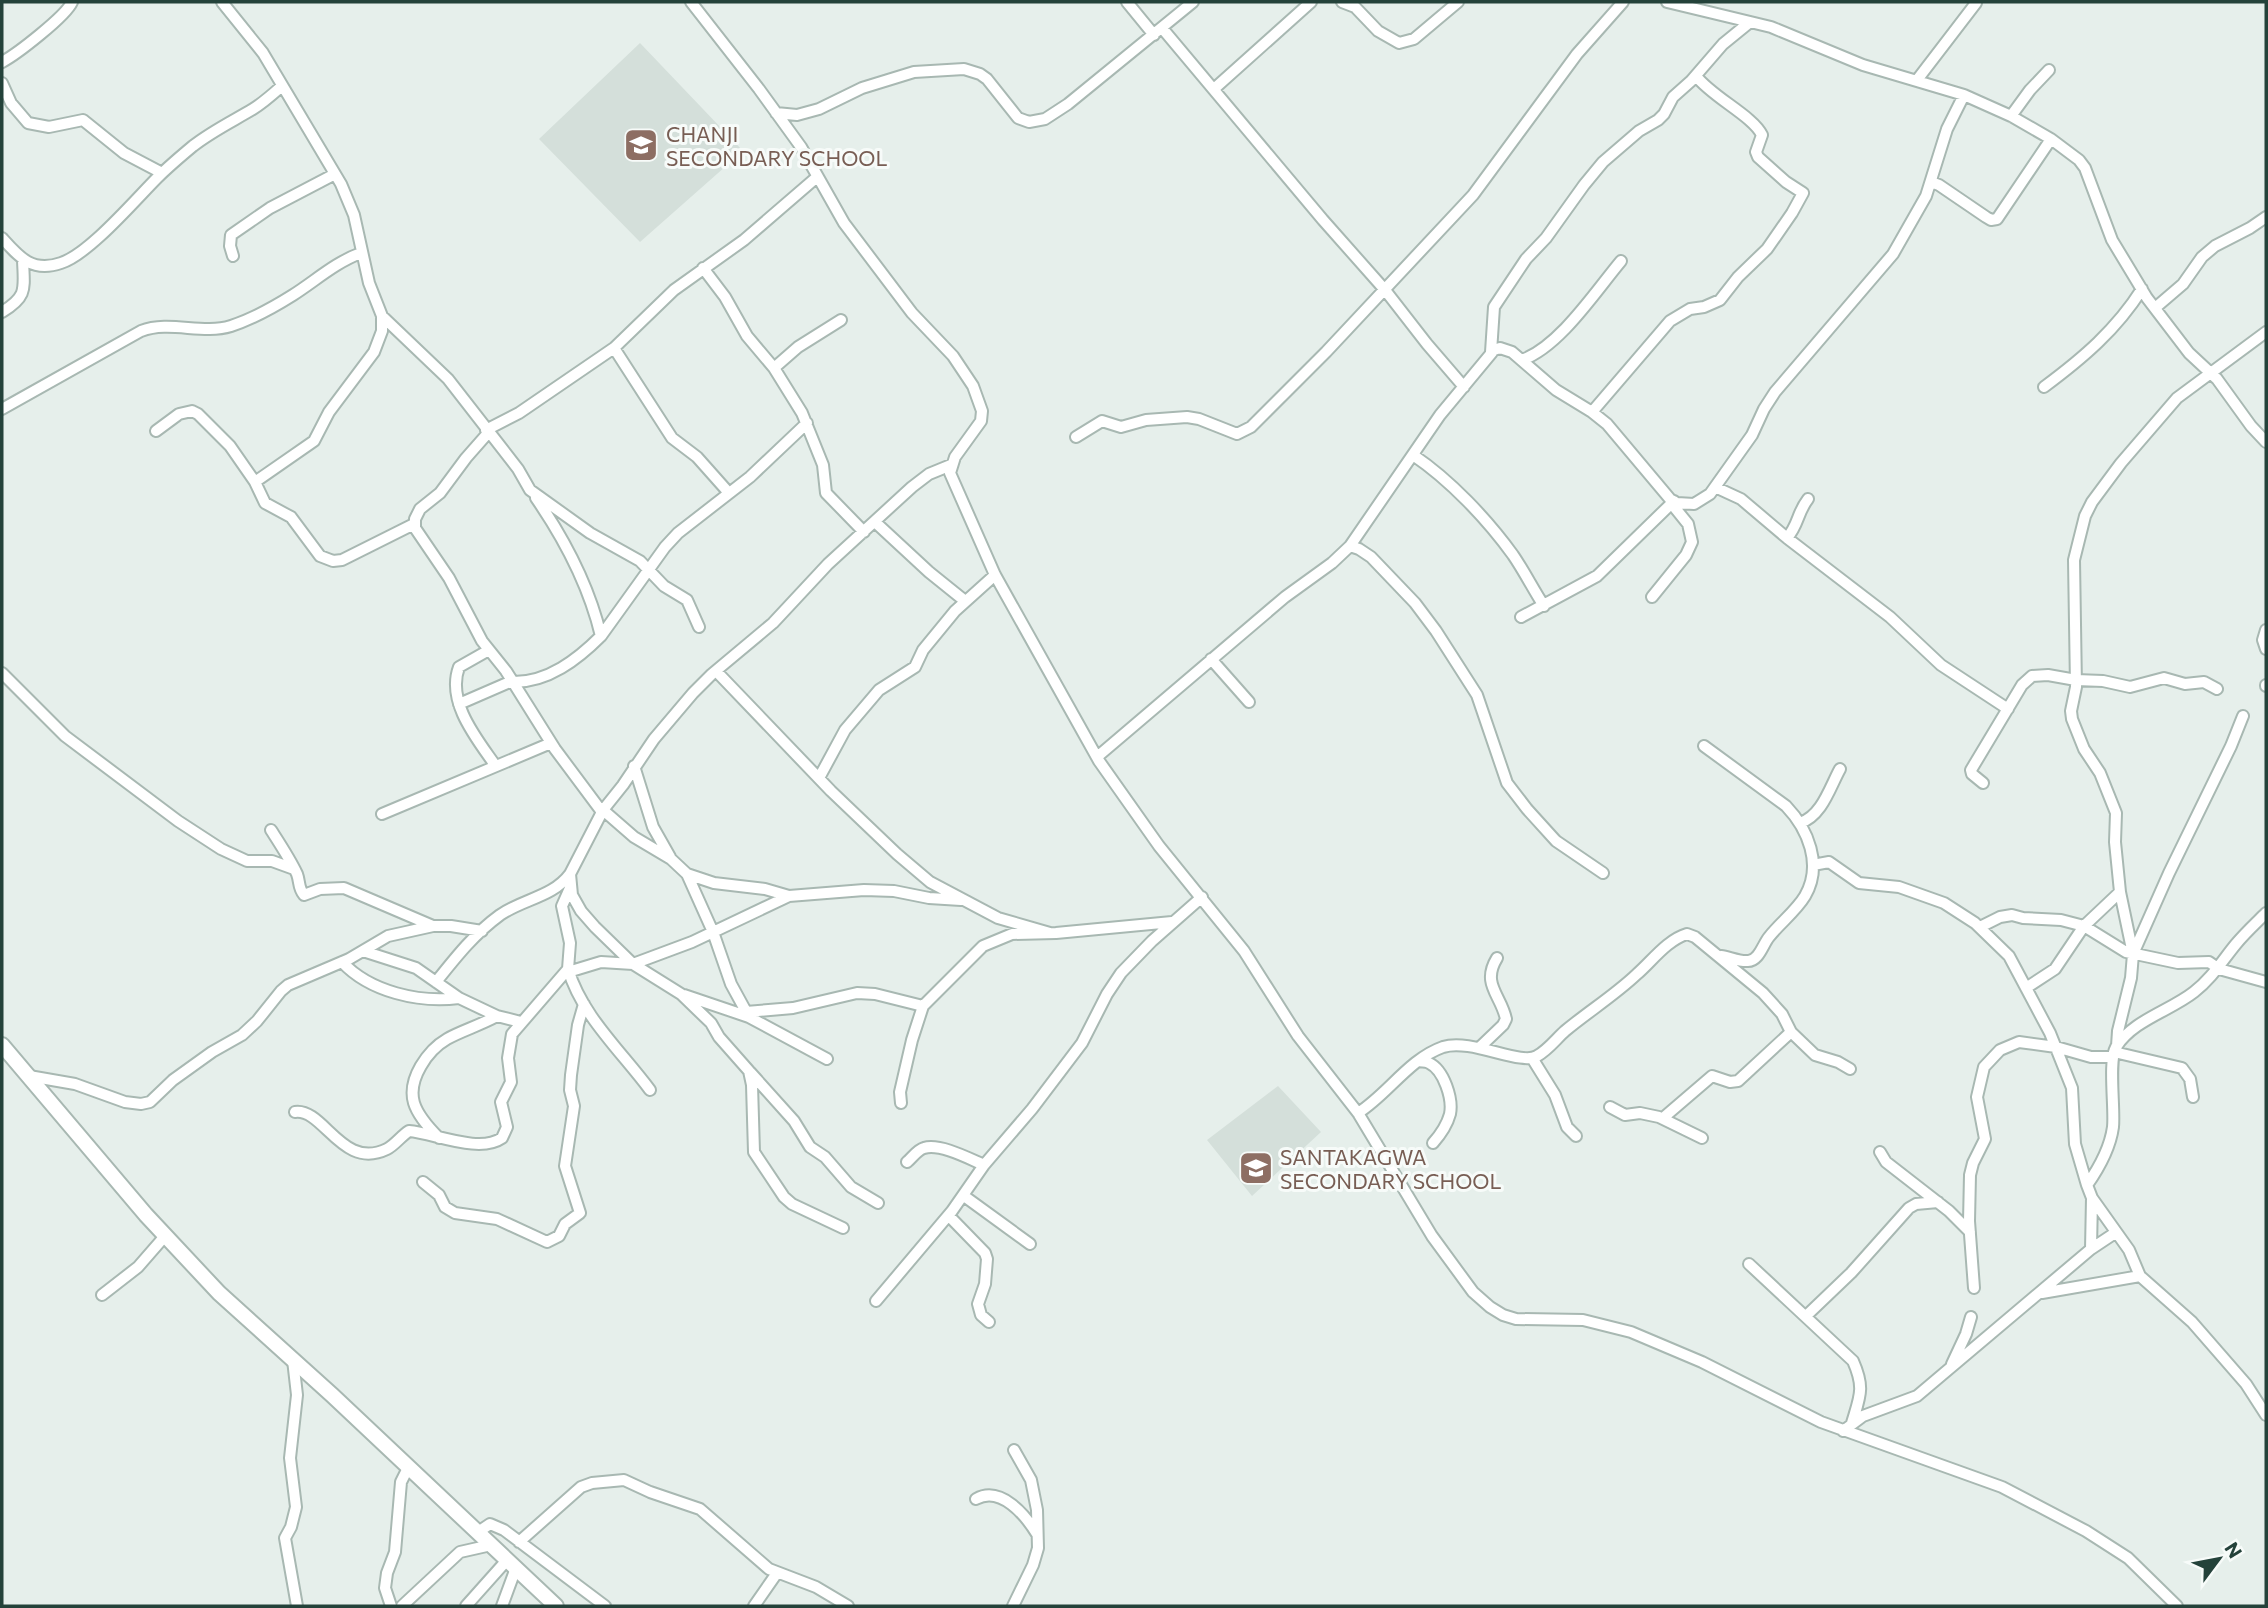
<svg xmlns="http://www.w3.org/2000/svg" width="2268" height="1608" font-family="Commissioner,sans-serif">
<rect width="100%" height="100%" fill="#e6efeb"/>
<path fill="#d4dfda" d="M 640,43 L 743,151 L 640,242 L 539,139 Z
M 1278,1086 L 1321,1132 L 1252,1196 L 1207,1140 Z"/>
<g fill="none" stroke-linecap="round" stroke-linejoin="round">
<g stroke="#a8b8b2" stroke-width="14">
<path id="minor" d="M 222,2 L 263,53 L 341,184 L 354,215 L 369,283 L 382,316 L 382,331 L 374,352 L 329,412 L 314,441 L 255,482
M 691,2 L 759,89 L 801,147 L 844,223 L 912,313 L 953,356 L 973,386 L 982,411 L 981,421 L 955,457 L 950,473 L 995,575 L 1099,761 L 1159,846 L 1244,951 L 1298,1036 L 1358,1113 L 1432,1236 L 1473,1292 L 1490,1307 L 1503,1315 L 1516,1319 L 1583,1320 L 1631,1332 L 1702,1362 L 1821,1422 L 2002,1487 L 2086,1531 L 2128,1558 L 2177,1606
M 1127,2 L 1154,35
M 1342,2 L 1355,7 L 1378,31 L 1399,43 L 1414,39 L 1458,2
M 1667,2 L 1771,27 L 1863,65 L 1964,95 L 2011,116 L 2051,139 L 2079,160 L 2085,168 L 2112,240 L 2147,298 L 2189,353 L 2217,379 L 2251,426 L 2266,442
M 1162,28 L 1323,220 L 1385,290 L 1427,344 L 1464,387
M 2,62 C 17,54 66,16 72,2
M 1917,80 L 1976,3
M 2,83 L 11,103 L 28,123 L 49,127 L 83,120 L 124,153 L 162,173
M 1215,88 L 1311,2
M 776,113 L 797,115 L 819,109 L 862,88 L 914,72 L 964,69 L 980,74 L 987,79 L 1018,118 L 1029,122 L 1045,119 L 1068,104 L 1193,2
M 2011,116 L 2030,90 L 2049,70
M 1931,182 L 1939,185 L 1986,217 L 1991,220 L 1997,219 L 2051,139
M 2,238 C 19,257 32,273 61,263 C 89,254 135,200 157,178 C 168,167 181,156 193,146 C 212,131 233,121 253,109 C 263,103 273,94 282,86
M 233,256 L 230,246 L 231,235 L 270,208 L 335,174
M 703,268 L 725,297 L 747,336 L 774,368 L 802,413 L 823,465 L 826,493 L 864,532
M 2155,308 L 2183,284 L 2202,257 L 2215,246 L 2250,228 L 2266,217
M 2,312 C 28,296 24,289 23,260
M 382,316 L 448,379 L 518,469 L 530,490 L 590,533 L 640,561 L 664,586 L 687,600 L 699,627
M 614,348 L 672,438 L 697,457 L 729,493
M 1491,352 L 1494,307 L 1526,259 L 1546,238 L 1584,185 L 1603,162 L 1639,131 L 1658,120 L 1664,114 L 1673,97 L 1691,81 L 1723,44 L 1750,22
M 1522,360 C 1560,346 1595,292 1621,261
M 774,368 L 798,347 L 841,320
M 2044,387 C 2083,358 2116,330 2142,289
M 2,409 L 141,331 C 170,320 202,335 231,326 C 252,319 274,307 293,295 C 315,281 336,262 361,253
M 1592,412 L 1670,321 L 1690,309 L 1704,307 L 1720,300 L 1738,277 L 1767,249 L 1792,213 L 1803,193 L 1786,182 L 1758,157 L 1756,152 L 1762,135 C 1753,116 1712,97 1696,76
M 486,430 L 519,413 L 614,348 L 674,290 L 744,240 L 817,177
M 156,431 L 179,414 L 192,411 L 198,414 L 230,446 L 255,482 L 265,503 L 291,517 L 320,556 L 333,561 L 342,560 L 414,524
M 488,433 L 466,458 L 440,493 L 420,509 L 415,519 L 415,528 L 449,578 L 482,641 L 506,671 L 555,749 L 602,812
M 1076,437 L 1102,421 L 1121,427 L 1146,420 L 1187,417 L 1199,419 L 1237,434 L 1251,427 L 1326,352 L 1473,195 L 1577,54 L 1623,2
M 1413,455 C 1450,480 1487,519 1513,555 C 1524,571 1533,589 1544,606
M 1715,487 L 1741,499 L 1787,538 L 1890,617 L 1941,665 L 2008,709
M 536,498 C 565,540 589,586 601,636
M 875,522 L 929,572 L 965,601
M 1787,538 C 1799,524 1797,513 1808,499
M 1350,546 L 1359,549 L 1371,557 L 1415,603 L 1436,631 L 1477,695 L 1507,783 L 1527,809 L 1556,841 L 1603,873
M 1652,597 L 1686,555 L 1692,542 L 1688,524 L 1671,503
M 1521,617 L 1597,576 L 1674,501
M 2266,630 L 2263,640 L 2266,649
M 489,650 L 459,667 C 446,702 477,739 495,765
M 1211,659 L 1249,702
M 716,671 L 831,791 L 897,854 L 930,882 L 998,918 L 1050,933
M 2,673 L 65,736 L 178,821 L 221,849 L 247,861 L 272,861 L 294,869
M 514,682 C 548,682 577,660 601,636 L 665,547 L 678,533 L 750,477 L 807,423
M 2266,686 L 2266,685
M 459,704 L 512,681
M 1704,746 L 1786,806 C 1808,829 1823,865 1805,896 C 1796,911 1780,923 1769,937 C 1763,944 1759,961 1748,961 C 1740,962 1729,957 1721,956
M 1097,757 L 1285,597 L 1332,563 L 1350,546 L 1440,415 L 1494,350 L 1500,348 L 1512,352 L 1556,390 L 1592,412 L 1607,424 L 1670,499 L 1677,503 L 1694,504 L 1710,494 L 1752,435 L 1764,409 L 1775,392 L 1893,254 L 1926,196 L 1947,129 L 1964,95
M 634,766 L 653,827 L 670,857
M 819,778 L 845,730 L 879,690 L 915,667 L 923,650 L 955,611 L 995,575
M 1983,783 L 1972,774 L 1971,770 L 2022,685 L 2032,676 L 2048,675 L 2076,680 L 2103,681 L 2130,687 L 2164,678 L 2185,684 L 2204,682 L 2217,689
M 603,810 L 634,837 L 671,859 L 687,874 L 713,932 L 731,984 L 749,1017
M 382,814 L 551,743
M 1800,823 C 1822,816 1830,787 1840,769
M 271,830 C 280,844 290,859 297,874 C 300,882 298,888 304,895 L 320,889 L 344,888 L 433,926
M 1813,865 L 1829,862 L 1859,883 L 1899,887 L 1944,903 L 1975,923 L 2009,956 L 2050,1033 L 2072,1088 L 2075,1144 L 2087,1185
M 687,874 L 714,883 L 765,889 L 789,896
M 1980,927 L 2000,917 L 2012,915 L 2023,918 L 2061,920 L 2084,926 L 2126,952 L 2178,963 L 2209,962 L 2219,969 L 2266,982
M 363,951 L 416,968 L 459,998 L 497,1016 L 521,1022
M 2133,954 L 2169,873 L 2231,746 L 2243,716
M 342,962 C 370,992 419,1003 459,998
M 568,969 C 582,1016 621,1051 650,1090
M 568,972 L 601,962 L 633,964 L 692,942 L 789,896 L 864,890 L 894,891 L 929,898 L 961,900
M 436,982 C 456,957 474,934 500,915 C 523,899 553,897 570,874
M 2026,988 L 2055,969 L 2084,926 L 2120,892
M 684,995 L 749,1017 L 827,1059
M 746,1012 L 793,1008 L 857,993 L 875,994 L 923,1006
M 1791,1032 L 1815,1055 L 1838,1062 L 1850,1069
M 2117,1046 L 2118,1031 L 2131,978 L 2133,954 L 2120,892 L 2115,842 L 2116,813 L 2100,773 L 2084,749 L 2072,719 L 2071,711 L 2076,687 L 2074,560 L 2085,516 L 2092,502 L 2121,463 L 2177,398 L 2266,332
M 1480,1047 L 1503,1025 L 1506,1019 C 1501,995 1481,984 1497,958
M 2114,1052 L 2182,1068 L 2190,1079 L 2193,1097
M 1532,1058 L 1555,1095 L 1567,1127 L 1576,1136
M 1418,1061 C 1422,1062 1426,1061 1429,1063 C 1444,1070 1453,1099 1450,1114 C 1447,1125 1441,1134 1433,1143
M 750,1072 L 794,1121 L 810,1147 L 825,1157 L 851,1187 L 878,1203
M 29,1076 L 75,1084 L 125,1102 L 141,1104 L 150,1102 L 173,1080 L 212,1052 L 242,1035 L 257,1021 L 281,991 L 288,985 L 349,959 L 388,936 L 433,926 L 451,926 L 482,931
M 901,1103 L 900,1092 L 912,1040 L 923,1006 L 983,946 L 1012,934 L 1056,933 L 1172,922
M 1610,1107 L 1625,1115 L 1640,1113 L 1659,1117 L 1702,1138
M 295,1112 C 324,1108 342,1171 387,1149 C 395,1145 401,1136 409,1131 C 434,1133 479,1154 502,1138 L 507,1127 L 501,1102 L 511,1082 L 508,1058 L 512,1034 L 568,969 L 570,943 L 562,906 L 570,888
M 1358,1113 C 1388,1094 1409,1059 1443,1047 C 1471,1038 1521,1066 1537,1056 C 1548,1050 1556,1039 1565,1031 C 1589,1011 1615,995 1637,974 C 1652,961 1667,940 1687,934 L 1695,937 L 1763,993 L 1782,1014 L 1791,1032 L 1738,1081 L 1730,1082 L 1712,1076 L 1663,1118
M 439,1138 C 429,1128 418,1116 414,1103 C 407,1079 428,1050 447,1039 C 461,1031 481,1025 497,1016
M 1880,1152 L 1886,1162 L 1949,1211 L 1970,1232
M 907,1162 C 912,1158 917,1150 924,1148 C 940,1143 970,1159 984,1165
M 423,1182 L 439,1195 L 445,1207 L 455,1213 L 497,1219 L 547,1242 L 559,1236 L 565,1224 L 580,1213 L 565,1166 L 574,1106 L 570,1090 L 571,1075 L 578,1025 L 584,1004
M 964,1196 L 1030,1244
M 2092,1198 L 2129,1250 L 2140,1276 L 2192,1322 L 2246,1384 L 2266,1415
M 949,1216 L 985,1253 L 987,1259 L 985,1284 L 978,1304 L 981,1315 L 989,1322
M 843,1228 L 792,1204 L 784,1197 L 754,1152 L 752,1085 L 749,1071 L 719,1037 L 711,1023 L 681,994 L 633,964 L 595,927 L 581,911 L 572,895 L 570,874 L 603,810 L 623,785 L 654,739 L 693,693 L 712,674 L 773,623 L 828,564 L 912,487 L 929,474 L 951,465
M 2091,1249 L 2115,1233
M 1749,1264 L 1853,1361 C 1865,1388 1860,1396 1852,1423
M 1974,1288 L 1969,1221 L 1970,1175 L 1973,1163 L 1985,1139 L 1977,1097 L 1984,1067 L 2000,1050 L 2019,1042 L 2056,1047 L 2091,1057 L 2113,1057
M 2042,1293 L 2140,1276
M 102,1295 L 138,1267 L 165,1236
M 876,1301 L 952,1211 L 984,1165 L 1032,1109 L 1082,1043 L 1107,994 L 1121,973 L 1152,941 L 1202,897
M 1806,1316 L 1851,1273 L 1909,1208 L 1916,1204 L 1938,1202
M 293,1360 L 297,1395 L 290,1458 L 296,1507 L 291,1527 L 285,1538 L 297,1606
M 1952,1364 L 1966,1334 L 1971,1317
M 1843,1431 L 1863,1416 L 1917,1396 L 2091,1249 L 2092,1198 L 2087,1185 C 2099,1168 2110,1149 2113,1127 C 2115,1109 2108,1061 2116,1047 C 2133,1020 2170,1011 2194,992 C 2212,978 2222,961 2236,944 C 2245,933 2256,923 2266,913
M 976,1499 C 1001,1485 1026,1516 1037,1534
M 478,1532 L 490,1524 L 504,1530 L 605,1606
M 519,1542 L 581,1487 L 592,1483 L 624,1480 L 650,1492 L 700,1509 L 769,1569 L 816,1587 L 848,1606
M 391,1606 L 385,1588 L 387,1573 L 395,1552 L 401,1482 L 408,1468
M 402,1606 L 460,1552 L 491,1545
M 466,1606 L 507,1560
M 502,1606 L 516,1568
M 754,1606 L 777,1573
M 1013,1606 L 1033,1565 L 1038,1548 L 1037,1510 L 1031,1480 L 1014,1450"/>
</g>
<g stroke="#a8b8b2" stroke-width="18">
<path id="tertiary" d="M 2,1045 L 146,1215 L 219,1293 L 332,1395 L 556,1606"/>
</g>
<use href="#minor" stroke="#fff" stroke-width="10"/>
<use href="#tertiary" stroke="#fff" stroke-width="14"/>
</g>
<defs>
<g id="school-square" transform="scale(1.75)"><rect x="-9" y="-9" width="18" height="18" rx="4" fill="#8d6e63" stroke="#f7fbf9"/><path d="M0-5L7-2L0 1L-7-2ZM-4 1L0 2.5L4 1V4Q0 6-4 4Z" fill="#fff"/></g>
</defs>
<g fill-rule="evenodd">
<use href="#school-square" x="641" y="145"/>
<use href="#school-square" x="1256" y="1168"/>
</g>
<g text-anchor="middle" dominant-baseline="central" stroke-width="6" stroke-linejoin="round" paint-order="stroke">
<g font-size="21" fill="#785e54" stroke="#f7fbf9" text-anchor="start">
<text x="666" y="133">CHANJI<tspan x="666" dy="24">SECONDARY SCHOOL</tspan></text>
<text x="1280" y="1156">SANTAKAGWA<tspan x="1280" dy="24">SECONDARY SCHOOL</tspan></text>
</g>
</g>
<rect width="2268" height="1608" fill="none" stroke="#24423a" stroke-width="7"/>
<g transform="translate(2219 1559) rotate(58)" stroke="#f7fbf9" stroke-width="5" paint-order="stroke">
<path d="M0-5L12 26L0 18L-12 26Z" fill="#24423a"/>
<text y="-10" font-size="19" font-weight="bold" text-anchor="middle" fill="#24423a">N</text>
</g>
</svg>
